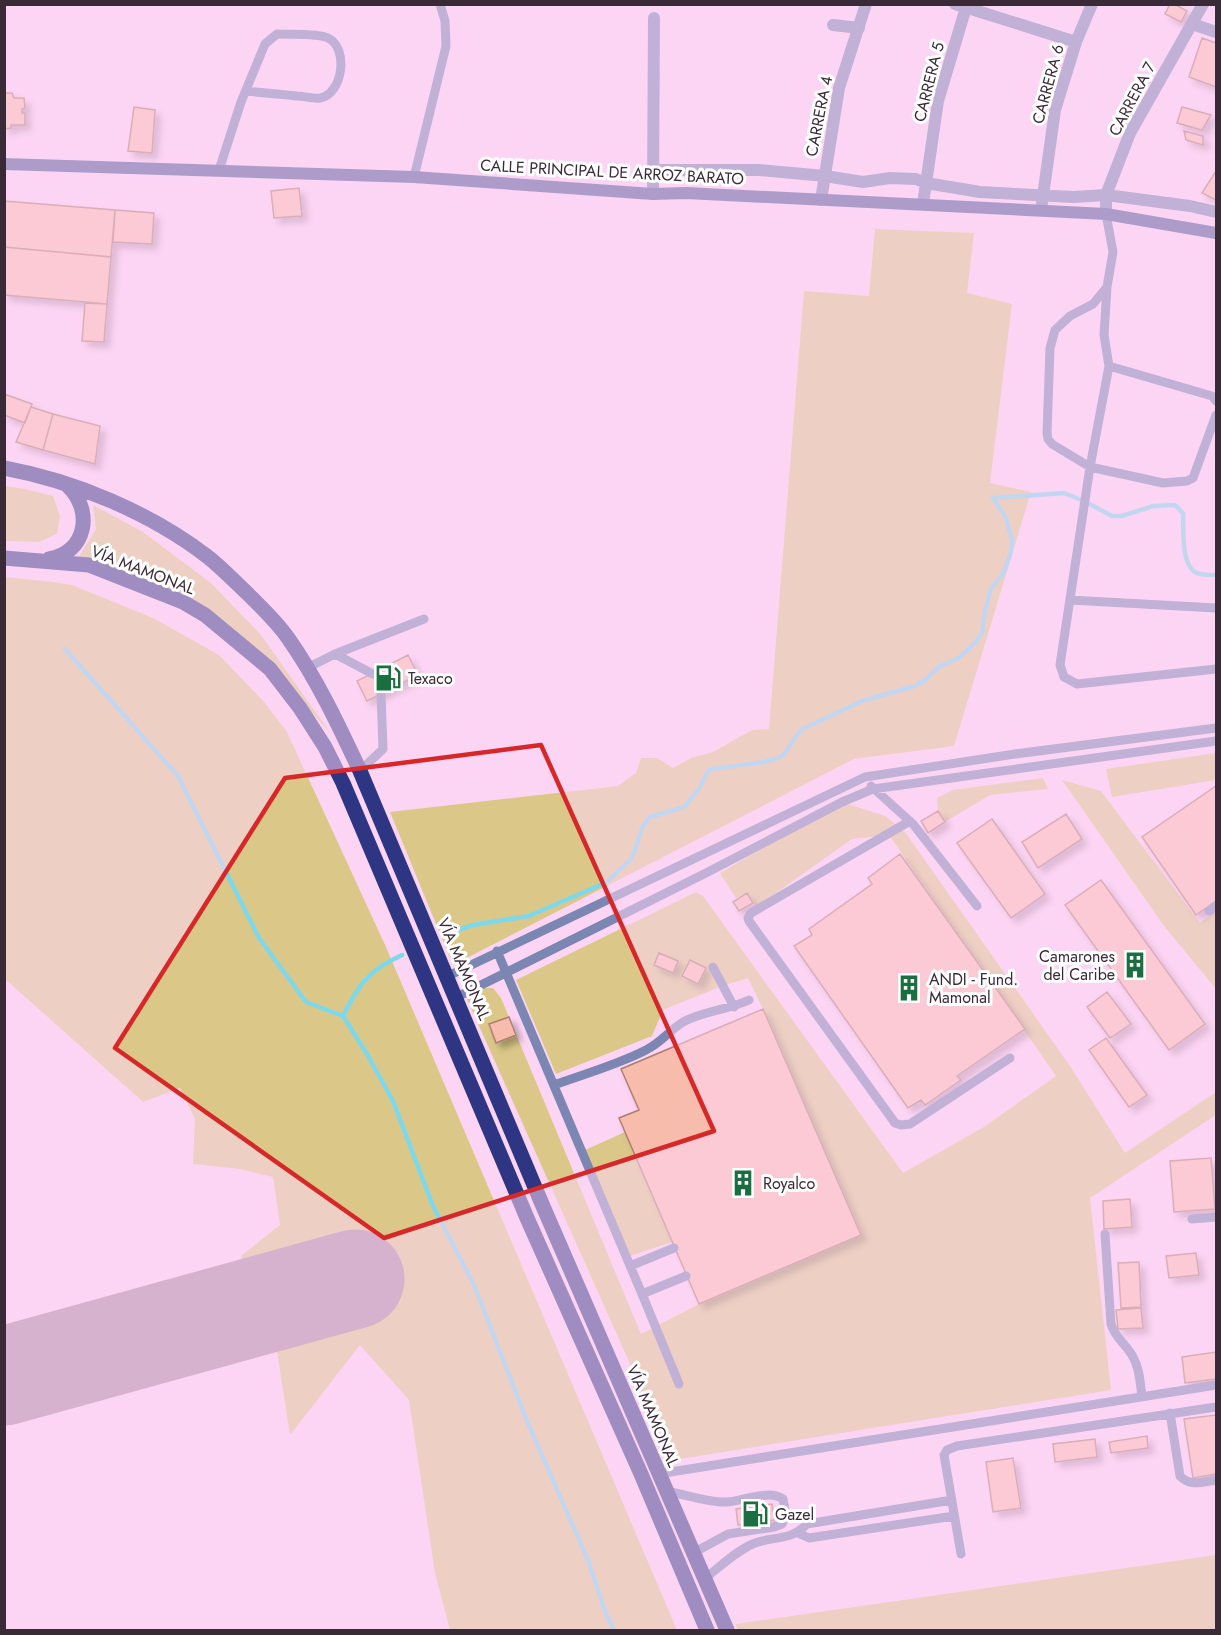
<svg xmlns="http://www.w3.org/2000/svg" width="1221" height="1635" font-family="Jost,sans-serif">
<defs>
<filter id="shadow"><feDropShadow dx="5.5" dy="5.5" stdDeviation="3" flood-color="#0004"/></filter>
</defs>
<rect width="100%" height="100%" fill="#fdd5f4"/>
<path fill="#dbc888" d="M 875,229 L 974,233 L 967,293 L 1012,304 L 990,483 L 1031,492 L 954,746 L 854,759 L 453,965 L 390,812 L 618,786 L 636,773 L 641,758 L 657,758 L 673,768 L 691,758 L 713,752 L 752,730 L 769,729 L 804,291 L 869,296 Z
M 5,486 L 25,489 L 53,496 L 60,516 L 57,534 L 39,542 L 5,541 Z
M 93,505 L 143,532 L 211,583 L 261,635 L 332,735 L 248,642 L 221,621 L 77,560 L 96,529 Z
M 5,577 L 53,582 L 72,585 L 153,618 L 219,655 L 265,703 L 287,732 L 386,947 L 677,1630 L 450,1630 L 435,1573 L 409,1400 L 360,1345 L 290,1435 L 274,1332 L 241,1256 L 280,1225 L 273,1177 L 240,1169 L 193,1164 L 195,1119 L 180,1088 L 143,1102 L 5,979 Z
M 1216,753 L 1216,780 L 1112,797 L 1106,769 Z
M 1043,778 L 1048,789 L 990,795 L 945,822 L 938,811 L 937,798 L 953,790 Z
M 1062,780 L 1101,791 L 1200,923 L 1216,911 L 1216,989 L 1164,926 Z
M 842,802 L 885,816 L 905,832 L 1070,1066 L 1125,1153 L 1216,1092 L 1216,1115 L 1090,1198 L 1111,1390 L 673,1460 L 467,999 L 477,988 L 493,988 L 501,998 L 641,1334 L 699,1304 L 860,1235 L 763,1009 L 748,978 L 722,986 L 663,1010 L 652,1036 L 556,1074 L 516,980 L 696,892 L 703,896 L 903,1173 L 984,1127 L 1056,1076 L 889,835 L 852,839 L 756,907 L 747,893 L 736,898 L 720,873 Z
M 625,1132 L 672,1242 L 630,1256 L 585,1150 Z
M 1216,1555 L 1216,1630 L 738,1630 L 735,1624 Z"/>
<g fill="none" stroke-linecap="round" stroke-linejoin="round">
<path stroke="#7dd8ec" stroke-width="4.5" d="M 65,649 L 178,776 L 259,938 L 306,1002 L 343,1016 L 367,1054 L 393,1101 L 433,1206 L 474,1285 L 527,1421 L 588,1560 L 606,1614 L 614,1630
M 452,932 L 473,925 L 529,916 L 598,886 L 608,881 L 632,858 L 643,826 L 650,817 L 684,807 L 699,789 L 709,770 C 726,765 771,765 783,755 C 791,748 792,737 803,729 L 862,701 L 915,686 L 924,681 L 939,667 L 960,657 L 976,642 L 982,633 L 985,611 L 991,589 L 1004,572 L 1011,551 L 1012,540 L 1006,518 L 993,498 L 1064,493 L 1084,501 L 1112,516 L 1122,516 L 1153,506 L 1175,505 L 1183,513 C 1184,528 1180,566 1197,573 C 1202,575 1211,575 1216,575
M 343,1016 C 359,984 369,970 402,955"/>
<path stroke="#a688a0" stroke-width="99" d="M 4,1376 L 355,1279"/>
</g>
<path fill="#f8bcad" stroke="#ad7e73" stroke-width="1.5" filter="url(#shadow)" d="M 1170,4 L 1174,4 L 1187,11 L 1181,22 L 1165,14 Z
M 1202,38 L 1216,43 L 1216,87 L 1189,77 Z
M 4,93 L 12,93 L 14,98 L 24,98 L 25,108 L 22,109 L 22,113 L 25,113 L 25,125 L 11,125 L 11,128 L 4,129 Z
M 134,107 L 155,110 L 152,153 L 128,151 Z
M 1182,107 L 1211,115 L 1202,130 L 1177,123 Z
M 1184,131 L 1203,136 L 1203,145 L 1186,140 Z
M 1216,171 L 1216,200 L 1202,193 Z
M 299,188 L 302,216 L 274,218 L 271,191 Z
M 4,201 L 115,210 L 111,257 L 4,247 Z
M 115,210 L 154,213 L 152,244 L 113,242 Z
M 4,247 L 111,257 L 107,304 L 4,295 Z
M 85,303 L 107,304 L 104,342 L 82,341 Z
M 4,394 L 32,404 L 25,423 L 4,415 Z
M 31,407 L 53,414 L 43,450 L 16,442 Z
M 53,414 L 100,426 L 95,464 L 43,450 Z
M 408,655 L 418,675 L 367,701 L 357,681 Z
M 1216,786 L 1216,901 L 1196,915 L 1142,837 Z
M 938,811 L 945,822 L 928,833 L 921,821 Z
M 1066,814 L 1082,839 L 1038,868 L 1022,842 Z
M 992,819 L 1045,894 L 1011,918 L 957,843 Z
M 900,854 L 1025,1029 L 957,1076 L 961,1080 L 925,1105 L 921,1100 L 908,1108 L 794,946 L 812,935 L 809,929 L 872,884 L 868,878 Z
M 1101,880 L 1205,1024 L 1169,1050 L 1065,905 Z
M 747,893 L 753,903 L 739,911 L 733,902 Z
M 659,953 L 678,961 L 673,973 L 654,965 Z
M 690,960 L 706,968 L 698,984 L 682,976 Z
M 1107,992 L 1131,1024 L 1110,1038 L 1087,1007 Z
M 763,1009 L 861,1235 L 699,1304 L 619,1118 L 639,1110 L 621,1069 Z
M 509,1017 L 516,1035 L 496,1043 L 489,1024 Z
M 1106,1038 L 1147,1095 L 1129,1107 L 1089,1050 Z
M 1211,1158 L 1215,1209 L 1174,1212 L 1170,1161 Z
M 1130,1199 L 1132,1227 L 1104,1229 L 1103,1201 Z
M 1196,1253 L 1199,1275 L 1169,1278 L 1166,1256 Z
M 1139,1262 L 1141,1307 L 1121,1308 L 1118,1263 Z
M 1141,1308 L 1143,1328 L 1118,1329 L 1116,1310 Z
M 1216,1352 L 1216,1379 L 1185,1383 L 1182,1357 Z
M 1216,1415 L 1216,1474 L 1193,1478 L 1184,1419 Z
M 1147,1436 L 1148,1448 L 1111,1453 L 1109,1442 Z
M 1095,1439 L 1097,1457 L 1055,1462 L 1053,1444 Z
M 1013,1458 L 1021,1508 L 993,1512 L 986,1462 Z
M 772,1504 L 774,1520 L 738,1525 L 736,1509 Z"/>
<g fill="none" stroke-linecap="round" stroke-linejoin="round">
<path stroke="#7b86b2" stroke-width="9" d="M 219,170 L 241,102 L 265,44 L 277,34 C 290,35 317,33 328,38 C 349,48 343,94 320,98 C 313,99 304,96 297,96 C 280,94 263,93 246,91
M 414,177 L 446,46 L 445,21 L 440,4
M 1106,214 L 1113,252 L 1107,287 L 1104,335 L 1109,366 L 1090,467 L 1060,665 L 1064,677 L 1077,684 L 1216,669
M 1107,287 L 1093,304 L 1070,316 L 1055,330 L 1050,348 L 1047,433 L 1048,439 L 1052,444 L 1090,467 L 1163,483 L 1187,481 L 1193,478 L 1216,415
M 1109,366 L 1212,396 L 1216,401
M 1070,600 L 1216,608
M 335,654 L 373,674
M 307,668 L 335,654 L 424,619
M 360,771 L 383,749 L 381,694
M 871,786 L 913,824 L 977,906
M 910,821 L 751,913 L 748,918 L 749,921 L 895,1123 L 901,1125 L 910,1124 L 1010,1058
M 1209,911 L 1216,906
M 497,951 L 642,1294 L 686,1276
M 713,967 L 734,1007
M 448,976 L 865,777 L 1015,754 L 1216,728
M 457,997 L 706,873 L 842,802 L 873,789 L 1216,741
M 554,1085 C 584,1074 617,1065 646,1050 C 661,1043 670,1030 683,1022 C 703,1011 728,1010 749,1000
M 1192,1219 L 1216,1217
M 1105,1234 L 1111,1324 C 1115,1338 1127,1345 1133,1357 C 1140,1369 1140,1383 1142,1396
M 630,1266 L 674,1248
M 642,1294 L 679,1384
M 1170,1413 L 1180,1476 C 1190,1487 1203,1482 1216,1480
M 658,1474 L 1216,1385
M 666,1491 C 684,1494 710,1503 727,1502 C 743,1501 769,1489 783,1499 L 786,1515 L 782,1524 L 774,1527 L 728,1534 L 693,1553
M 798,1533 L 809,1538 L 954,1516
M 961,1554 L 944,1455 L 947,1450 L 957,1446 L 1216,1407
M 704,1579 C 720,1567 737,1550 755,1543 C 775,1536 791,1541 807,1524 L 952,1500"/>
<path stroke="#7b86b2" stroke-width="12" d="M 955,4 L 1076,42
M 1192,24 L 1216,32
M 833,25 L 859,28
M 653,170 L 759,170 L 825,176 L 863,182 L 890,178 L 916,179 L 926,183 L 980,192 L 1073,197 L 1106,195 L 1190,206 L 1216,212
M 653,194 L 654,18
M 821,200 L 839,88 L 866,4
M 1042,203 L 1055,110 L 1076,42 L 1092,4
M 923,204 L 938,101 L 967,4
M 1106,214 L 1106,195 L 1130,133 L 1203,4"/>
<path stroke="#4c5898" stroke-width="12" d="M 4,164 L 414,177 L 653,194 L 686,193 L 1106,214 L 1216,233"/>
<path stroke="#2e3683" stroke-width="15" d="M 4,468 C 75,481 151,513 208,557 C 222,568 235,582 248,594 C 262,608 277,622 288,638 C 317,679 339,726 360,771 L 542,1204 L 727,1630
M 4,558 L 89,565 L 183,602 L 205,615 L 270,669 L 300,708 L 325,747 L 343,783 L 527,1218 L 641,1474 L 707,1630
M 49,559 C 86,553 94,511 68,486"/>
</g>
<path d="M0 0H1221V1635H0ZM 541,745 L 714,1131 L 384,1238 L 115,1048 L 285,778 Z" fill="#fdd5f4" fill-opacity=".55" fill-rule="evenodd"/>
<path fill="none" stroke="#d62828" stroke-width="4.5" stroke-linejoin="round" d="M 541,745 L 714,1131 L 384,1238 L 115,1048 L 285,778 Z"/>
<defs>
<g id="fuel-bare" transform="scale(2.07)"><path d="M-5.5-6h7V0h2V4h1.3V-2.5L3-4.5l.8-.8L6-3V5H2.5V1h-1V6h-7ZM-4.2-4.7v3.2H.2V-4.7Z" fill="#1b6e40" stroke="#fff" stroke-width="2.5" paint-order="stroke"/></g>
<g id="building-bare" transform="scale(2.07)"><path d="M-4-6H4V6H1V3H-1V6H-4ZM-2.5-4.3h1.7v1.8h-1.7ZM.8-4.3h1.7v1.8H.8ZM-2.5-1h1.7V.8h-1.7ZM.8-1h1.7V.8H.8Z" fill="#1b6e40" stroke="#fff" stroke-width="2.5" paint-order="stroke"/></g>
</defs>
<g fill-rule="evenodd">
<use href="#fuel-bare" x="388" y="678"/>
<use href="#building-bare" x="1135" y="965"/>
<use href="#building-bare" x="909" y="988"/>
<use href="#building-bare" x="743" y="1183"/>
<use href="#fuel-bare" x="755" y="1514"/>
</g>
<g text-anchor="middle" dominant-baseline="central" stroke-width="6" stroke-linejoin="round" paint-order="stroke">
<g font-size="16" fill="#3a2a37" stroke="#fff">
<text transform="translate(929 82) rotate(-76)">CARRERA 5</text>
<text transform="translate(1048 84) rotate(-75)">CARRERA 6</text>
<text transform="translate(1132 99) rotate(-62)">CARRERA 7</text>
<text transform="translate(819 116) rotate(-79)">CARRERA 4</text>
<text transform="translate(612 172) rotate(3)">CALLE PRINCIPAL DE ARROZ BARATO</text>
<text transform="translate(143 570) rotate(21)">VÍA MAMONAL</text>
<text transform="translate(464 969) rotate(67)">VÍA MAMONAL</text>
<text transform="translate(653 1416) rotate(67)">VÍA MAMONAL</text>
</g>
<g font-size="16" fill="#3a2a37" stroke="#fff" text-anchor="start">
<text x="408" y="678">Texaco</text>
<text x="1115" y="956" text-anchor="end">Camarones<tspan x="1115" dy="18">del Caribe</tspan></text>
<text x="929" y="979">ANDI - Fund.<tspan x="929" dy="18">Mamonal</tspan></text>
<text x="763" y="1183">Royalco</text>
<text x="775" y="1514">Gazel</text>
</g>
</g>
<rect width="1221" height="1635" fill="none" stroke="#3a2a37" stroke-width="12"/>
</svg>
